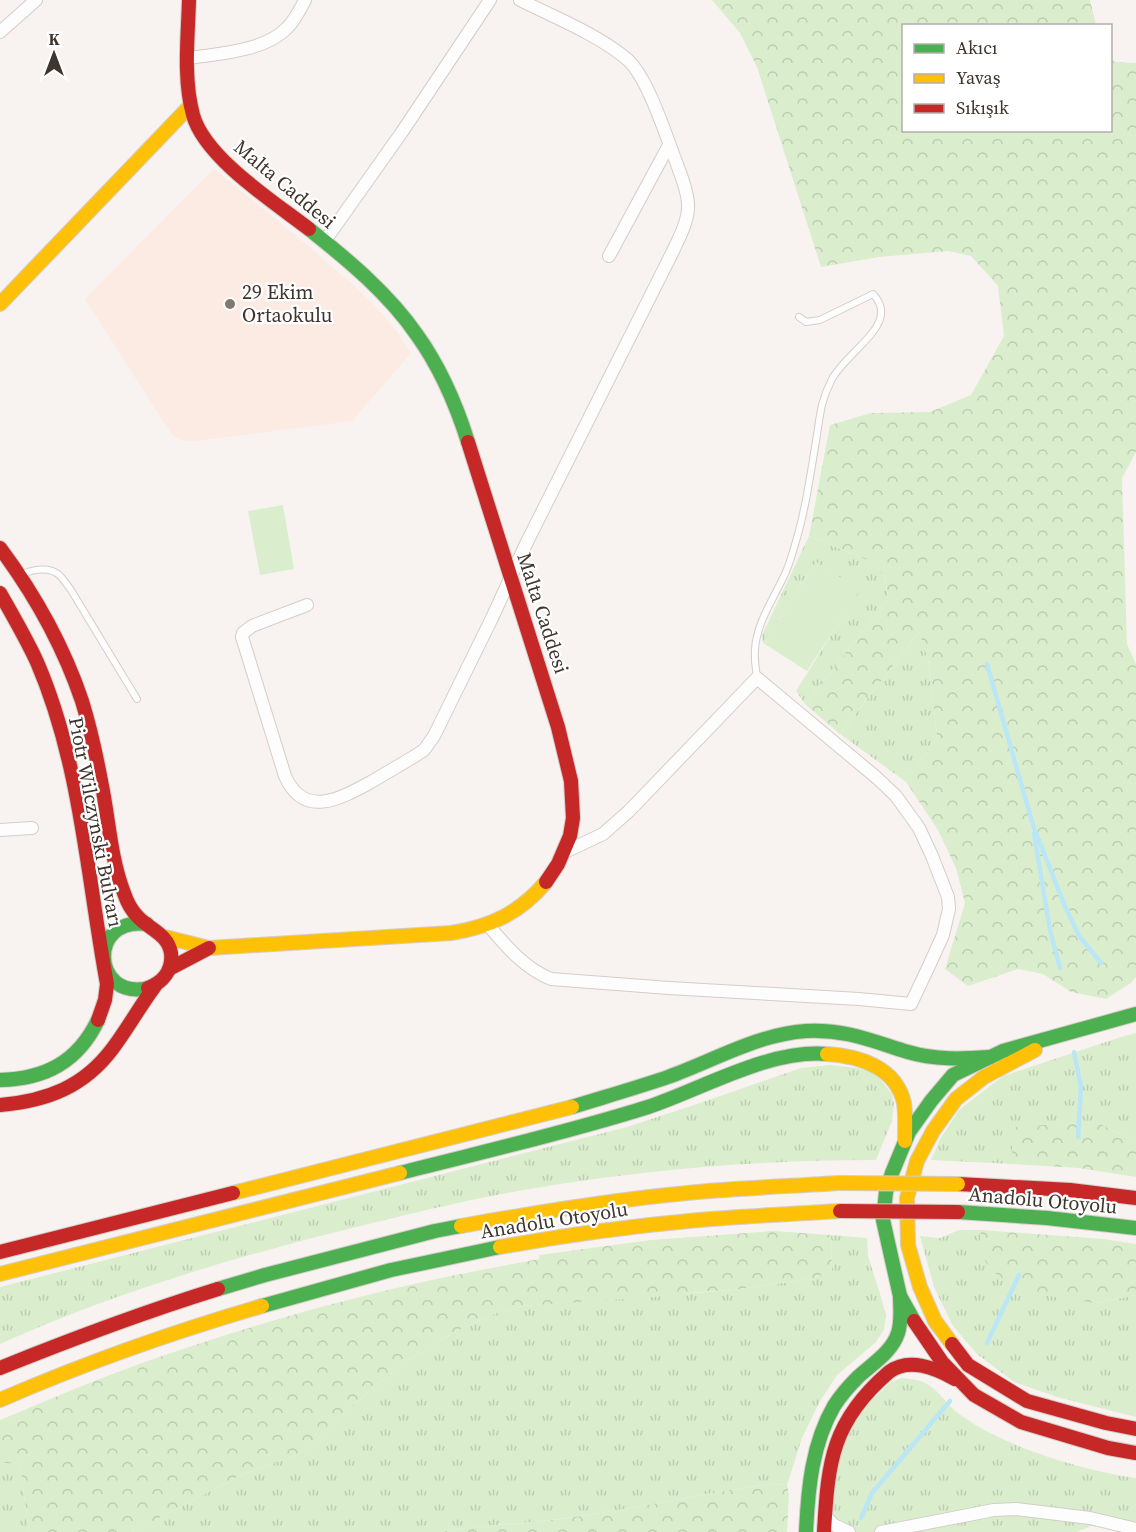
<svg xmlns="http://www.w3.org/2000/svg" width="1136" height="1532" viewBox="0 0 1136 1532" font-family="'Source Serif 4',serif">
	<defs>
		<pattern id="grass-tufts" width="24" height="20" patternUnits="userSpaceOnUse" patternTransform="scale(1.5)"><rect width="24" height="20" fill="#daeece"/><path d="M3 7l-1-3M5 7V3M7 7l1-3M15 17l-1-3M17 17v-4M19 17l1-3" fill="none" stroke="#bccdb1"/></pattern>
		<pattern id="forest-crowns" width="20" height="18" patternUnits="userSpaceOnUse" patternTransform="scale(1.5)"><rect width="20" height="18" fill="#daeece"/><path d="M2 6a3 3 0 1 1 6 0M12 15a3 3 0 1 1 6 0" fill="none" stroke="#bccdb1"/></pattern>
	</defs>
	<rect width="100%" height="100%" fill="#f8f3f0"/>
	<!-- built -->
	<polygon fill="#fbebe2" points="214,169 299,238 358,289 378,309 395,329 411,353 352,421 194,441 184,441 177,438 172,435 85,299"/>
	<!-- grass -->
	<g fill="url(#grass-tufts)">
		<polygon points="809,536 870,561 885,577 888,600 805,704 796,691 859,590 816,562 763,643 762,635"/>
		<polygon points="919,632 928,659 937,737 906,782 840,734"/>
		<polygon points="1136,1033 1136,1139 1130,1139 1096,1122 1012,1128 1012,1164 931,1160 940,1139 959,1110 1003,1076 1121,1037"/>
		<path d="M 830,1065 L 858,1068 L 875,1073 L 892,1094 L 894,1104 L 892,1121 L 876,1160 C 758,1160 640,1170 524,1190 C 466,1200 409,1214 352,1228 C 232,1258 113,1293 0,1344 L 0,1287 L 627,1127 L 700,1103 L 801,1068 Z"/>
		<polygon points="959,1230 981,1230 980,1252 1095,1303 1136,1295 1136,1417 1057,1397 1014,1382 977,1354 953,1326 934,1287 920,1236 940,1238"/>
		<path d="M 831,1235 L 867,1238 L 868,1256 L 881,1297 L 886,1316 L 884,1330 L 875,1343 L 837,1375 L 819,1403 L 802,1438 L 787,1485 L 769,1484 C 699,1494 630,1510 559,1519 C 520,1524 480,1525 440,1532 L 132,1532 L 241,1475 L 287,1459 L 307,1449 L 348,1409 L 401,1365 L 454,1332 L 494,1314 L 521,1306 L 733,1290 L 810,1279 L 832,1271 Z"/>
		<path d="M 902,1378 C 910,1379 918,1379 925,1383 C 935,1387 944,1400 952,1408 C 958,1414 967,1419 974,1424 C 1016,1450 1087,1471 1136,1478 L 1136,1531 L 1091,1526 L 1077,1532 L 831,1532 L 830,1514 L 840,1454 L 851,1427 L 869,1403 L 891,1382 Z"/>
		<polygon points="0,1463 20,1464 29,1532 0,1532"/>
	</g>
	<!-- forest -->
	<g fill="url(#forest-crowns)">
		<polygon points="712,0 1090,0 1096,25 904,26 904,130 1110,130 1111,59 1115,62 1136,63 1136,452 1122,478 1127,644 1136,664 1136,977 1131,983 1106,999 1071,992 1043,974 1018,969 968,986 945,969 965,903 956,868 938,830 906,782 937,737 928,659 919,632 840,734 805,704 888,600 885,577 870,561 809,536 830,425 871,413 930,412 971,395 1004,336 998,286 971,256 948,251 879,257 821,267 757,67 740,33"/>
		<polygon points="1096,1122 1130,1139 1136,1139 1136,1177 1079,1168 1012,1164 1012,1127"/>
		<polygon points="981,1230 1103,1239 1136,1244 1136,1295 1095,1303 1022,1292 992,1271 979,1252"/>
		<path d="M 773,1231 L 831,1235 L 832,1272 L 810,1279 L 733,1290 L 699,1292 L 654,1297 L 521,1306 L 494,1314 L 454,1332 L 401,1365 L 348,1409 L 307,1449 L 287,1459 L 241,1475 L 132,1532 L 29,1532 L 20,1464 L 0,1463 L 0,1420 C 55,1397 109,1374 165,1355 C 255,1324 348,1298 441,1278 C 474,1271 507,1265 539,1259 L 539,1255 L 651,1240 Z"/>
		<path d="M 769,1484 L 787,1485 L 789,1495 L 787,1532 L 440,1532 C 480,1525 520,1524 560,1519 C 630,1510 699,1494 769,1484 Z"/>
	</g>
	<!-- pitch -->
	<g fill="#daeece">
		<polygon points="283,505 294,569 260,575 248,511"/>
		<polygon points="816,562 860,590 807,671 763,643"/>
	</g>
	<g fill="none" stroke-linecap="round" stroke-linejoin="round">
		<!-- stream -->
		<g stroke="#bae6f5" stroke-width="4.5">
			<polyline points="987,664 1033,825 1064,904 1079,936 1101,963"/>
			<polyline points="1034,834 1050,930 1060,968"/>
			<polyline points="1074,1052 1081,1087 1078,1137"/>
			<polyline points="987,1343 1019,1275"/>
			<polyline points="861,1518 872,1493 950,1401"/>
		</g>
		<defs>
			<g id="lane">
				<path d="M 23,574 C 33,569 49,567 58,574 C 63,578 67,585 71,590 L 137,699"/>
				<path d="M 757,678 C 756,668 754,660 755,650 C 756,625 772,601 783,578 C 788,569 791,558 794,548 C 805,513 810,477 816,441 C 820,417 820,402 832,379 C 842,360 875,337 880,319 C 883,309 880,302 873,294 L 820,320 L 806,322 L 799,317"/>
			</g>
			<g id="street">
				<polyline points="0,32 36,0"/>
				<path d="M 188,58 C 218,54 265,51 287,28 C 295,20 300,10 305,0"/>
				<polyline points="324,242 402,132 490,0"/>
				<polyline points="609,256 669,145"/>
				<path d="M 307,605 L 252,626 L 243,633 L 242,637 L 285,776 C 304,819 340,799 371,782 C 386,773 400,765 415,756 L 424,750 L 434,736 L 492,618 L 525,546 L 673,251 C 680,236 689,220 688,203 C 687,188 680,173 675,159 C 665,133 648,79 628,60 C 599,35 554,17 520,0"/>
				<polyline points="0,830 32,828"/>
				<path d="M 488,925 C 506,946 525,969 551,979 L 669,988 L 859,999 L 911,1004 L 928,968 L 943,935 L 949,909 L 948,897 L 932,856 L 919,828 L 896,796 L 877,778 L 757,678 L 629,811 L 603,834 L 565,852"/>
				<polyline points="825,1516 834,1525 849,1532"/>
				<polyline points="881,1532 994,1510 1016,1509 1090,1518 1136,1529"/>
			</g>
			<g id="fast">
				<path d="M 309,229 C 348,260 389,294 417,335 C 440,367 456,404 468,442"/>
				<path d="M 147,924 C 87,916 92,1001 148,988"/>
				<path d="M 0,1080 C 45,1079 78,1062 98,1020"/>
				<path d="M 572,1107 C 604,1097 636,1088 668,1077 C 713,1061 758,1034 806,1031 C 846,1029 872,1041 908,1052 C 935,1060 962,1059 990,1057"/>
				<path d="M 400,1173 C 482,1152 566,1133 648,1107 C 702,1089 769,1049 827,1054"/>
				<polyline points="958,1212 1047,1218 1136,1228"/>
				<polyline points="218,1289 265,1275 435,1231 461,1226"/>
				<polyline points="262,1306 391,1270 500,1247"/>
				<polyline points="914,1321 900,1296 883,1220 886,1192 892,1173 909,1132 931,1101 953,1075 1003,1051 1136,1014"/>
				<path d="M 806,1532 C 808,1489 812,1444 834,1406 C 841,1395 849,1386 858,1377 C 872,1364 892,1352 898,1333 C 902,1321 900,1308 900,1296"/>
			</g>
			<g id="slow">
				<polyline points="0,304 190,106"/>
				<path d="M 165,937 L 209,948 L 451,933 C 490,927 520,913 546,882"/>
				<path d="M 827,1054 C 859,1056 896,1067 904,1103 C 906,1116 905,1128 905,1141"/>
				<polyline points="233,1193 572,1107"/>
				<path d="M 461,1226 C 539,1212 618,1199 697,1192 C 744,1188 792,1186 839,1183"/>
				<path d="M 500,1247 C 566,1235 632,1226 699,1220 C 746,1216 793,1214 840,1211"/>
				<polyline points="0,1274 400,1173"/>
				<polyline points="952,1344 935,1321 920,1287 908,1245 907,1198 917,1161 933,1131 956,1099 984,1077 1035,1050"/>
				<path d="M 0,1400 C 85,1363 173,1332 262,1306"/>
			</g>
			<g id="jam">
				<path d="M 189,0 C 188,37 183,78 193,115 C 205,158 274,202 309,229"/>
				<polyline points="468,442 558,727 571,781 573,818 570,836 558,864 546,882"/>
				<path d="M 0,548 C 35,595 63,645 82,701 C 90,727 96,754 101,781 C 109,818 110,857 124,893 C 127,902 131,910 138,917 C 149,929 168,934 171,953 C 173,970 163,982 148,988"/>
				<path d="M 0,593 C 13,616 26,638 37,662 C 81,764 87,876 107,984 L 105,1000 L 98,1020"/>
				<polyline points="169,969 209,948"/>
				<path d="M 0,1105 C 47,1101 84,1087 113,1048 C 128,1028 140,1006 155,986"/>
				<polyline points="958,1184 1070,1190 1136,1198"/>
				<polyline points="0,1252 233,1193"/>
				<polyline points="914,1321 942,1362 974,1395 1021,1422 1108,1448 1136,1453"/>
				<polyline points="952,1344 968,1365 1027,1401 1106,1423 1136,1429"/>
				<path d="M 0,1368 C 72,1339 144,1312 218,1289"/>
				<path d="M 824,1532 C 828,1461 832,1421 889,1372 C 909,1357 935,1368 955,1379"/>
			</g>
		</defs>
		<!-- lane casing -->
		<use href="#lane" stroke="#d4cdc9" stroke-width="8"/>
		<!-- street casing -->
		<use href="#street" stroke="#d4cdc9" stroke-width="14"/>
		<!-- fast casing -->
		<use href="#fast" stroke="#d4cdc9" stroke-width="16"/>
		<!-- slow casing -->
		<use href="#slow" stroke="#d4cdc9" stroke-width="16"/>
		<!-- jam casing -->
		<use href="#jam" stroke="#d4cdc9" stroke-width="16"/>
		<!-- lane -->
		<use href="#lane" stroke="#fefdfd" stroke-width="6"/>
		<!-- street -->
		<use href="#street" stroke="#fefdfd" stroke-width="12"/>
		<!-- fast -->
		<use href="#fast" stroke="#4caf50" stroke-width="14"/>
		<!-- slow -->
		<use href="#slow" stroke="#ffc107" stroke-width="14"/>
		<!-- jam -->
		<use href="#jam" stroke="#c62828" stroke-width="14"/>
		<defs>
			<polyline id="slow-bridge" points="839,1183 958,1184"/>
			<polyline id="jam-bridge" points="840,1211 958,1212"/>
		</defs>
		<!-- slow-bridge casing -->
		<use href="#slow-bridge" stroke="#d4cdc9" stroke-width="16" stroke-linecap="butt"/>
		<!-- jam-bridge casing -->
		<use href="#jam-bridge" stroke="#d4cdc9" stroke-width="16" stroke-linecap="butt"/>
		<!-- slow-bridge -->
		<use href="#slow-bridge" stroke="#ffc107" stroke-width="14"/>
		<!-- jam-bridge -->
		<use href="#jam-bridge" stroke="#c62828" stroke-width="14"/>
	</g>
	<!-- markers -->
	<circle fill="#807873" stroke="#fff" stroke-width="2" cx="230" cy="304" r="6"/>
	<g text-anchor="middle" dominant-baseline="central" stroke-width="4.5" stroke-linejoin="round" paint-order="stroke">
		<!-- street labels -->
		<g font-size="20" fill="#3f352f" stroke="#fff">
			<text transform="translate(285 184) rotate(40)">Malta Caddesi</text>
			<text transform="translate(543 613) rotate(72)">Malta Caddesi</text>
			<text transform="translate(96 822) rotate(79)">Piotr Wilczynski Bulvarı</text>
			<text transform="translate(1043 1200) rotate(5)">Anadolu Otoyolu</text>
			<text transform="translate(554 1220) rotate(-9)">Anadolu Otoyolu</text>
		</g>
		<!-- poi labels -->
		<g font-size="20" fill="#3f352f" stroke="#fff" text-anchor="start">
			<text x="242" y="292">29 Ekim<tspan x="242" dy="23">Ortaokulu</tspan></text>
		</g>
	</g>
	<!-- legend -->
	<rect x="902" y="24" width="210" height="108" fill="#ffffff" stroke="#b2aeac" stroke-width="1.5"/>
	<rect x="914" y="44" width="30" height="9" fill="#4caf50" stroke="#b2aeac" stroke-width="1.5"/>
	<text x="956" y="54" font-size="18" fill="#3f352f">Akıcı</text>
	<rect x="914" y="74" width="30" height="9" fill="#ffc107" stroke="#b2aeac" stroke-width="1.5"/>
	<text x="956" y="84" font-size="18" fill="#3f352f">Yavaş</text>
	<rect x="914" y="104" width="30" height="9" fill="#c62828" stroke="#b2aeac" stroke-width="1.5"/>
	<text x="956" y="114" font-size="18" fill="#3f352f">Sıkışık</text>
	<!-- north arrow -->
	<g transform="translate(54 54)" stroke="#ffffff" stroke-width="4.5" paint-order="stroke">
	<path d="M0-4.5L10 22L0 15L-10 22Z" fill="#3f352f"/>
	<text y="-9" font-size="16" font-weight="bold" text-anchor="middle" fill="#3f352f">K</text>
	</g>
</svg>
